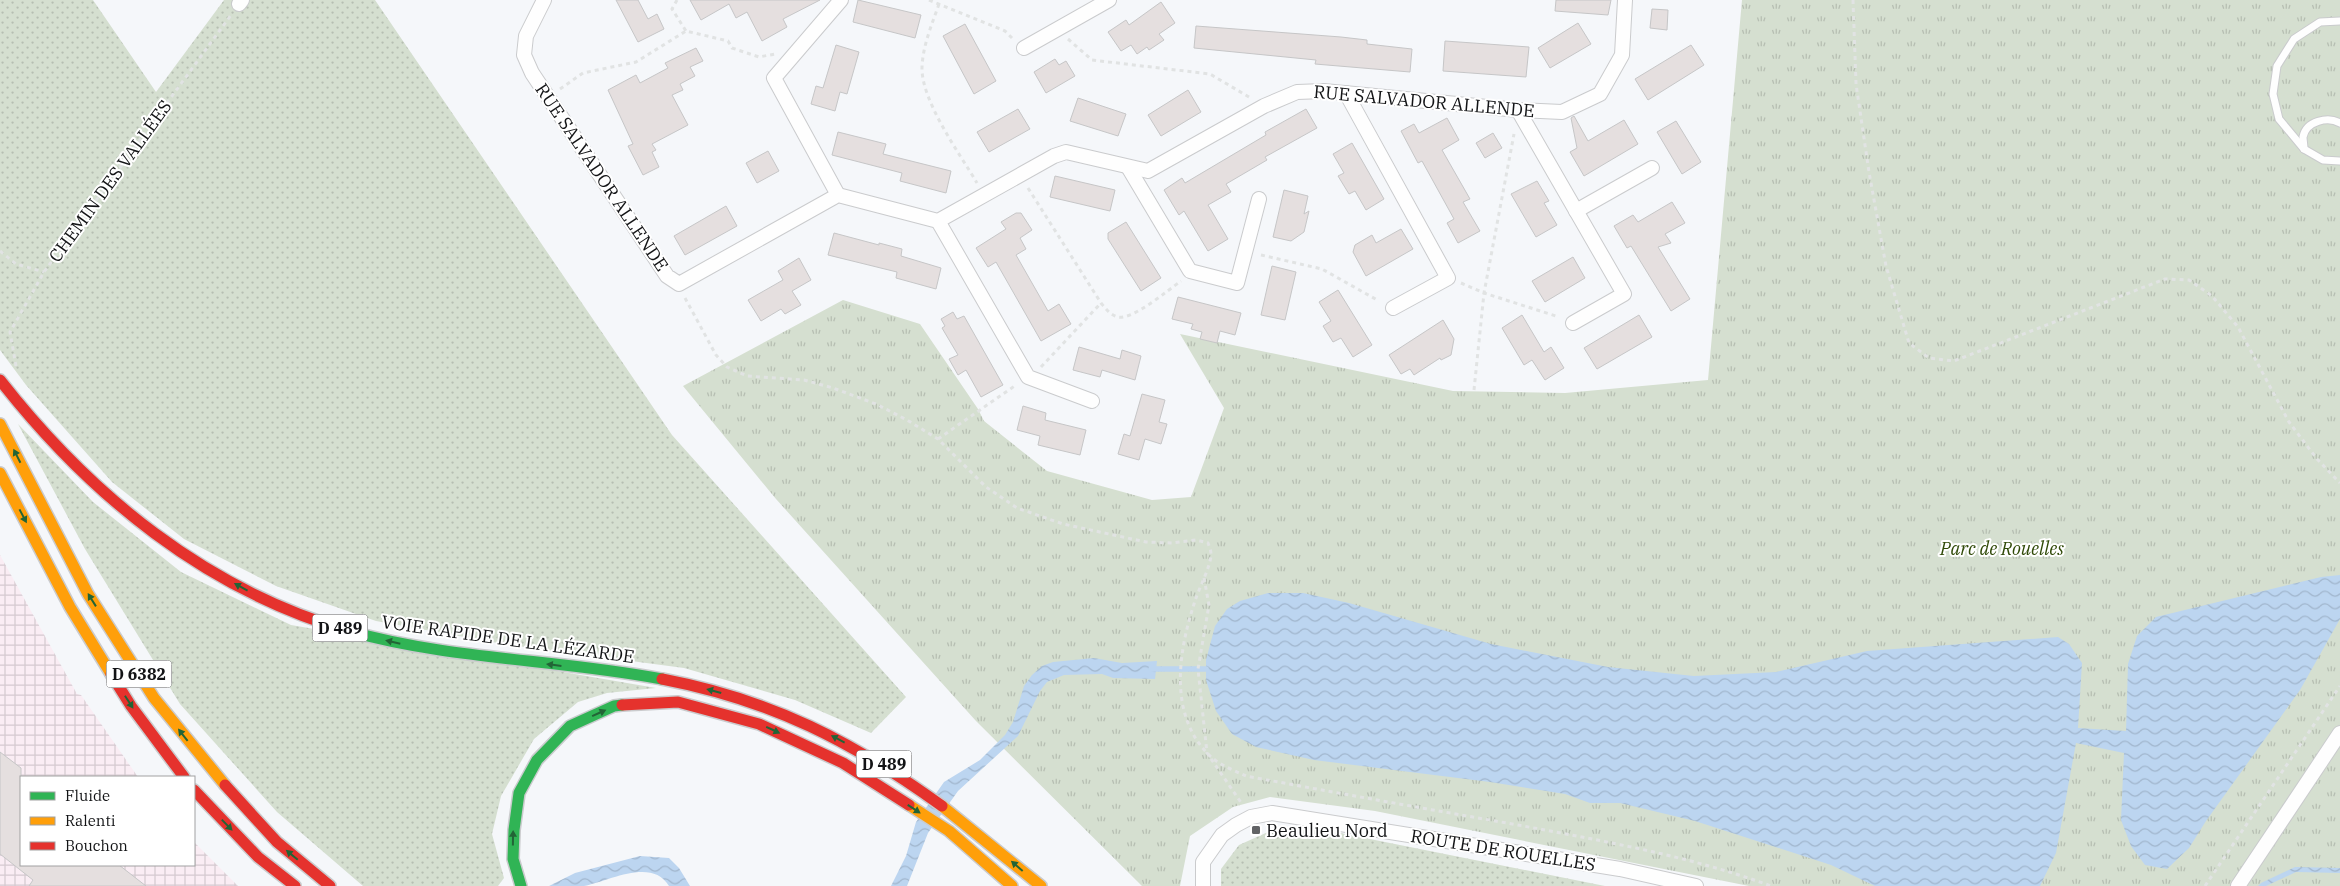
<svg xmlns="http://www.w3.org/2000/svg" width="2340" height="886" viewBox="0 0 2340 886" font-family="'IBM Plex Serif',serif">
	<defs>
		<pattern id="industrial-grid" width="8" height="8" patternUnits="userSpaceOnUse" patternTransform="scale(1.25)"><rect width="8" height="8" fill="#faedf4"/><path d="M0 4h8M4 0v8" fill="none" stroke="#d5cad0"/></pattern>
		<pattern id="grass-dots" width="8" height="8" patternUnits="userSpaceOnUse" patternTransform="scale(1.25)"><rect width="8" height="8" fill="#d5dfd0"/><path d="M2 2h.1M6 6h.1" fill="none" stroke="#b6beb2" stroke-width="1.8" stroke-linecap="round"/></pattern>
		<pattern id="park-tufts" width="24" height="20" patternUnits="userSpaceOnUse" patternTransform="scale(1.25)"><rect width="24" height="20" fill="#d5dfd0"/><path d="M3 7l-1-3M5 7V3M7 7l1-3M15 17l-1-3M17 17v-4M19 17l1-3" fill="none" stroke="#b6beb2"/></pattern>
		<pattern id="water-waves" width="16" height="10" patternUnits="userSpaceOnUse" patternTransform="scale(1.25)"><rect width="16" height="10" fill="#bcd5f0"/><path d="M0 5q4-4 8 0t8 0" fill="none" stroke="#a1b6cd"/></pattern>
	</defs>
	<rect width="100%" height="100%" fill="#f5f7fa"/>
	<!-- industrial -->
	<polygon fill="url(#industrial-grid)" points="0,555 77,694 81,695 138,777 21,777 21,865 194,865 194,842 238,886 0,886"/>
	<!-- grass -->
	<g fill="url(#grass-dots)">
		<polygon points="0,0 93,0 156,92 224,0 375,0 672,435 906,697 871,733 795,700 684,668 503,644 376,621 276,586 184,539 112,482 26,385 0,350"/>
		<polygon points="18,424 93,502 181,572 291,625 656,688 607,693 578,702 534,739 501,796 492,834 504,878 498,886 363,886 277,812 180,704 85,549"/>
		<polygon points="1305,826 1605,886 1221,886 1221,869 1239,845 1268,832"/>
	</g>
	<!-- park -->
	<polygon fill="url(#park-tufts)" points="1742,0 2340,0 2340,886 1749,886 1375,811 1270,797 1233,807 1190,836 1180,886 1142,886 976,721 776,499 683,386 843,300 920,324 978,409 984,421 1047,471 1152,500 1191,497 1224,408 1180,334 1453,391 1565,393 1708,380"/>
	<!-- water -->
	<g fill="url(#water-waves)">
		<polygon points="2340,575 2340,619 2300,690 2206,821 2189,848 2167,869 2145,865 2131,846 2121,820 2124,753 2076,743 2056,853 2040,886 1875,886 1831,865 1695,821 1620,803 1590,803 1565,794 1490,782 1314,760 1256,747 1232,734 1216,711 1206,680 1206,660 1215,626 1227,609 1240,601 1268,593 1303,593 1349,603 1491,644 1608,667 1694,676 1776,672 1867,651 2058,637 2069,644 2082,663 2078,728 2126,731 2128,664 2137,636 2156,617 2321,577"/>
		<polygon points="1094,658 1122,663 1157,661 1155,679 1113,678 1102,674 1064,675 1047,682 1040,691 1018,736 958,791 928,833 907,886 891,886 906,856 916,822 944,782 980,760 1005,735 1013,722 1024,686 1032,675 1042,666 1053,662"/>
		<path d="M 640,856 L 669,858 L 679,868 L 690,886 L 669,886 C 652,857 609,881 584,886 C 573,886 560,886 549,886 L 575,873 Z"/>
		<polygon points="2295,867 2340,868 2340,873 2296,872 2266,886 2258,886 2261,883"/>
	</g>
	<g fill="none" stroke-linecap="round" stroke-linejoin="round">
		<!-- stream -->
		<polyline stroke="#bcd5f0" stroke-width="5.5" points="1151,669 1206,669"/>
	</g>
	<!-- building -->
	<g fill="#e5dfdf" stroke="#c6c6c7">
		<polygon points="616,0 638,0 648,19 657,14 664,29 638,42"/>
		<polygon points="690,0 820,0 783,19 787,27 762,41 747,12 736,18 729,4 701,20"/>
		<polygon points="858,0 921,15 915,38 853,22"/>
		<polygon points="1556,0 1611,0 1608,15 1555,11"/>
		<polygon points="1161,2 1175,23 1159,34 1164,40 1149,50 1147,47 1137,54 1131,45 1121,51 1108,32 1126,20 1129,25"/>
		<polygon points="1652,9 1668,10 1667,30 1650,28"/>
		<polygon points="1578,23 1591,44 1550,68 1538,48"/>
		<polygon points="965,24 996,81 974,94 943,36"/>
		<polygon points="1196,26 1341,37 1367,40 1367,44 1412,49 1410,72 1315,64 1316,60 1194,48"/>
		<polygon points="1445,41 1529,47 1526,77 1443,71"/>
		<polygon points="836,45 859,52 847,94 840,92 835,111 811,104 816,86 823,88"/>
		<polygon points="1691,45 1704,65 1648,100 1635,79"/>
		<polygon points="696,48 703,61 690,67 695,76 680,84 683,90 672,95 688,125 652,144 656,150 652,152 659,167 643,175 628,146 633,144 608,90 636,75 640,83 668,68 665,63"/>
		<polygon points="1055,59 1059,65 1066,61 1075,76 1046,93 1034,72"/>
		<polygon points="1188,90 1201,112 1161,136 1148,115"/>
		<polygon points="1078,98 1126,114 1118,136 1070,121"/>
		<polygon points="1018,109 1030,129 989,152 977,132"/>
		<polygon points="1306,109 1317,128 1265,157 1267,160 1226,184 1231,192 1208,205 1228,239 1208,251 1184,211 1179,215 1164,190 1182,178 1185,183 1266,135 1265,132"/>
		<polygon points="1574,116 1588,141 1624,120 1638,144 1584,176 1570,152 1577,148 1571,118"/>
		<polygon points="1447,118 1459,140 1442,150 1470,199 1463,202 1480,231 1458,243 1447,223 1454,219 1422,161 1418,163 1401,131 1414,124 1419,133"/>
		<polygon points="1676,121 1701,162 1682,174 1657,132"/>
		<polygon points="838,132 886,144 883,154 951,171 946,193 900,181 902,173 832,155"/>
		<polygon points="1493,133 1502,148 1485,158 1476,143"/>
		<polygon points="1352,143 1384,199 1366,210 1355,191 1349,194 1338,176 1344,173 1333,154"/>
		<polygon points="768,151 779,171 757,183 746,163"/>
		<polygon points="1055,176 1115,190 1110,211 1050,197"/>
		<polygon points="1537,181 1549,201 1544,203 1557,225 1536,237 1511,194"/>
		<polygon points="1284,190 1308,196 1304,214 1309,211 1304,232 1291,241 1273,237"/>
		<polygon points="1672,202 1685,223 1665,234 1671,243 1658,247 1690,299 1671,311 1631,246 1627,248 1614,226 1633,215 1638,222"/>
		<polygon points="726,206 737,226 685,255 674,236"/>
		<polygon points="1016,213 1021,213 1032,230 1020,238 1026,249 1016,255 1048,311 1059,304 1071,324 1041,341 996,262 988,267 976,248 1006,229 1001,222"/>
		<polygon points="1126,222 1161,278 1141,291 1108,239 1108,233"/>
		<polygon points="1401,229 1413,249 1366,276 1353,252 1355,245 1372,235 1376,243"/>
		<polygon points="834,233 879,245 879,243 902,249 901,256 941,268 936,289 896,278 897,272 828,255"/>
		<polygon points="1573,257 1585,278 1545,302 1532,281"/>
		<polygon points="799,258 811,280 792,291 801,305 785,314 781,309 761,321 748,300 783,280 778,271"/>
		<polygon points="1272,266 1296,272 1285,320 1261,315"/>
		<polygon points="1338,290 1372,345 1353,357 1341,338 1333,342 1323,326 1331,321 1319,302"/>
		<polygon points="1178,297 1241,313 1235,335 1220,331 1217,343 1200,339 1202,332 1191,329 1193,324 1172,319"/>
		<polygon points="953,312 957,319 964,316 1003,385 981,397 966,370 958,375 949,359 958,355 942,328 945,326 941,319"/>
		<polygon points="1522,315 1544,352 1551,347 1564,368 1545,380 1532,360 1524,365 1502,328"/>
		<polygon points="1639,315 1652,337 1597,369 1584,348"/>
		<polygon points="1443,320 1454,339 1451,355 1441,360 1440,358 1414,375 1410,369 1401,374 1389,355"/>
		<polygon points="1079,347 1120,359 1122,350 1141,356 1135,380 1102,370 1100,377 1073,370"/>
		<polygon points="1142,394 1165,400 1159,422 1167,424 1161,444 1145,439 1139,460 1118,454 1124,434 1130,436"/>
		<polygon points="1023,406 1046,413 1045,420 1086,430 1080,455 1038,445 1040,436 1017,430"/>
		<polygon points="0,752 21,768 21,865 119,865 146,886 29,886 33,880 0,854"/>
	</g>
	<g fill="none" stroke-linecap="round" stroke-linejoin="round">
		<defs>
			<g id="lane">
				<polyline points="2340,21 2320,22 2294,39 2277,66 2273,94 2279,119 2304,149 2323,160 2340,161"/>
				<path d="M 2304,149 C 2304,145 2303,140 2303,137 C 2306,121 2328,116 2340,123"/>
			</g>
			<g id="street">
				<polyline points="544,0 526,36 524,55 532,73 667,276 679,284 838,195 938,221 1054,156 1066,152 1148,171 1264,106 1297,92 1324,91 1518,110 1562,112 1600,94 1622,55 1625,0"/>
				<polyline points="239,4 242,0"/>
				<polyline points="1024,48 1109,0"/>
				<polyline points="1346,93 1448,278 1393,308"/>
				<polyline points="1518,110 1624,294 1573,323"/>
				<polyline points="1128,167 1190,271 1237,283 1259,199"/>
				<polyline points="838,195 774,78 841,0"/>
				<polyline points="1576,211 1652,168"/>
				<polyline points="938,221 1028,377 1092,401"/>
				<polyline points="1203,886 1203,862 1222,835 1236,825 1251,817 1272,813 1620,869 1696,886"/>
				<polyline points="2238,886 2340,733"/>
			</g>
			<g id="fast">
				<path d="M 349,631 C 451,660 558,659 662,679"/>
				<polyline points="521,886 513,859 514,830 519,793 537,760 570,726 614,706 622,705"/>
			</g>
			<g id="slow">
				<polyline points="0,424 88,594 154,698 225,785"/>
				<polyline points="0,473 70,607 111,674"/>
				<polyline points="909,805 949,831 1012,886"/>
				<polyline points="942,806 1041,886"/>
			</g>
			<g id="jam">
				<path d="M 0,380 C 90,495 206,590 349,631"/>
				<polyline points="111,674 131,706 184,777"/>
				<path d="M 662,679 C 772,700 852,741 942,806"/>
				<polyline points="622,705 678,702 759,724 843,763 909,805"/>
				<polyline points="225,785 277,842 330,886"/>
				<polyline points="194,790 258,857 295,886"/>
			</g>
		</defs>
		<!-- lane casing -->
		<use href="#lane" stroke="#cacbcd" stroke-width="9"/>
		<!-- street casing -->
		<use href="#street" stroke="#cacbcd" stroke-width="16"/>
		<!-- fast casing -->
		<use href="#fast" stroke="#cacbcd" stroke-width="14"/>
		<!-- slow casing -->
		<use href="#slow" stroke="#cacbcd" stroke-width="14"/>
		<!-- jam casing -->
		<use href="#jam" stroke="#cacbcd" stroke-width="14"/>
		<!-- path -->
		<g stroke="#e1e3e3" stroke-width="3" stroke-dasharray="4 4" stroke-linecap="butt">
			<polyline points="677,0 672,9 686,31"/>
			<polyline points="929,0 1005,31 1012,38"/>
			<polyline points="1853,0 1856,84 1869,172 1886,266 1909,343 1929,358 1954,361 2165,279 2189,280 2212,296 2238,327 2289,422 2317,459 2340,483"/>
			<path d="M 939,4 C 932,24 923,45 922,67 C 921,101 960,154 977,183"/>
			<polyline points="1068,39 1092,60 1210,74 1249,97"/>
			<polyline points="560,89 583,73 636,62 686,31 728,41 732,48 759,57 775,54"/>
			<path d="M 1028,188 L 1101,303 C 1106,309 1110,315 1118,317 C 1133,320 1168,290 1181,281"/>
			<polyline points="0,251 16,264 44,272"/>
			<polyline points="1261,255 1322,269 1379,301"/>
			<polyline points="1461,283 1484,293 1559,317"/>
			<path d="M 685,298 L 716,355 L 727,367 L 747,376 L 804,380 L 833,388 L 876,404 L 907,420 L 938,439 L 986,487 L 1017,508 L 1063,524 L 1146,542 L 1172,543 L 1196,540 L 1208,543 C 1209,546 1211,550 1211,554 C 1211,566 1199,588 1195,601 C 1179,649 1168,712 1207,753 C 1217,764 1233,770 1246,776 C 1337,793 1427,809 1518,825 C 1603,841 1690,856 1771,886"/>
			<polyline points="16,366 10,332 44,272 231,15"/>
			<polyline points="1041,367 1101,303"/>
			<polyline points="1474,390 1484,293 1514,134"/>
			<polyline points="938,439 1016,385"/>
			<polyline points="1204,578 1209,605 1198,669 1207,753 1242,804"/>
			<polyline points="2205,886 2340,686"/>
		</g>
		<!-- lane -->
		<use href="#lane" stroke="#fefefe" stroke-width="7"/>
		<!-- street -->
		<use href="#street" stroke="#fefefe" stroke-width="14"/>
		<!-- fast -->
		<use href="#fast" stroke="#30b455" stroke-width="11"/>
		<!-- slow -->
		<use href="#slow" stroke="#ff9f0a" stroke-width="11"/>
		<!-- jam -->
		<use href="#jam" stroke="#e5322d" stroke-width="11"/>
	</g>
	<!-- one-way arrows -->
	<defs><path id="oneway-solid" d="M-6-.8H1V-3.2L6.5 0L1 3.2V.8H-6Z" transform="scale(1.25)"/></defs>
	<g fill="#226436">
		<use href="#oneway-solid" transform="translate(17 456) rotate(-117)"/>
		<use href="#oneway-solid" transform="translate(23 516) rotate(62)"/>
		<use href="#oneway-solid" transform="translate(241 587) rotate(-151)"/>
		<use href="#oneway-solid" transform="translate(92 600) rotate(-122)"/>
		<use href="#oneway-solid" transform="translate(393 642) rotate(-167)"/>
		<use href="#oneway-solid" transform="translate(554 665) rotate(-173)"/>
		<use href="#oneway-solid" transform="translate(714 691) rotate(-165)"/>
		<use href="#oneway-solid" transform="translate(129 702) rotate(57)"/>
		<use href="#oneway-solid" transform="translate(599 713) rotate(-24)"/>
		<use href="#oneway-solid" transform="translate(773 730) rotate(25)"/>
		<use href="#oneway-solid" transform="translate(183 735) rotate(-128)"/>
		<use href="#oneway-solid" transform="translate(838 739) rotate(-152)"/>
		<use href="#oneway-solid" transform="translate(914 809) rotate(33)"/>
		<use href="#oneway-solid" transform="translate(227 825) rotate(46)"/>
		<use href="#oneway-solid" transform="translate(513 838) rotate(-89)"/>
		<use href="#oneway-solid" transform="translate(292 855) rotate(-140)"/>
		<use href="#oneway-solid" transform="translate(1017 866) rotate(-139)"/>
	</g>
	<!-- markers -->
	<rect fill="#626366" stroke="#fff" stroke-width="2" x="1251" y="825" width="10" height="10" rx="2.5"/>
	<g text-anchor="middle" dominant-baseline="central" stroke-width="4" stroke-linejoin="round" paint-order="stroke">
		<!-- shield labels -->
		<g fill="#fff" stroke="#5a5a5c" stroke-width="1">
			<rect x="312.5" y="614.5" width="55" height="27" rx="4"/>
			<rect x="106.5" y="660.5" width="65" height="27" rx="4"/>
			<rect x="856.5" y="750.5" width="55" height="27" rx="4"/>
		</g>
		<g font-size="16" font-weight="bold" fill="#131416">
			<text x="340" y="628">D 489</text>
			<text x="139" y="674">D 6382</text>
			<text x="884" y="764">D 489</text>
		</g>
		<!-- street labels -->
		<g font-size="18" fill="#131416" stroke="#fff">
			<text transform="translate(1424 101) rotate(5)">RUE SALVADOR ALLENDE</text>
			<text transform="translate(602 177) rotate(56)">RUE SALVADOR ALLENDE</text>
			<text transform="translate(110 181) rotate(-54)">CHEMIN DES VALLÉES</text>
			<text transform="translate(508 639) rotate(8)">VOIE RAPIDE DE LA LÉZARDE</text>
			<text transform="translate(1503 850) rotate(9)">ROUTE DE ROUELLES</text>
		</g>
		<!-- park labels -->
		<g font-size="18" font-style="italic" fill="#304a08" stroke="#fff">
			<text x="2002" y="548">Parc de Rouelles</text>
		</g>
		<!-- poi labels -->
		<g font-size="18" fill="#131416" stroke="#fff" text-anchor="start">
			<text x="1266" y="830">Beaulieu Nord</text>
		</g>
	</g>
	<!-- legend -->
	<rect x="20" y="776" width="175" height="90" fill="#ffffff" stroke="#a1a1a2"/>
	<rect x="30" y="792" width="25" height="8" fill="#30b455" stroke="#a1a1a2"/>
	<text x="65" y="801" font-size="15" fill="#131416">Fluide</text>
	<rect x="30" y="817" width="25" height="8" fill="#ff9f0a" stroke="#a1a1a2"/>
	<text x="65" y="826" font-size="15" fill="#131416">Ralenti</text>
	<rect x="30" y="842" width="25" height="8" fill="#e5322d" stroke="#a1a1a2"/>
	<text x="65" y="851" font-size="15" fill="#131416">Bouchon</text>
</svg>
